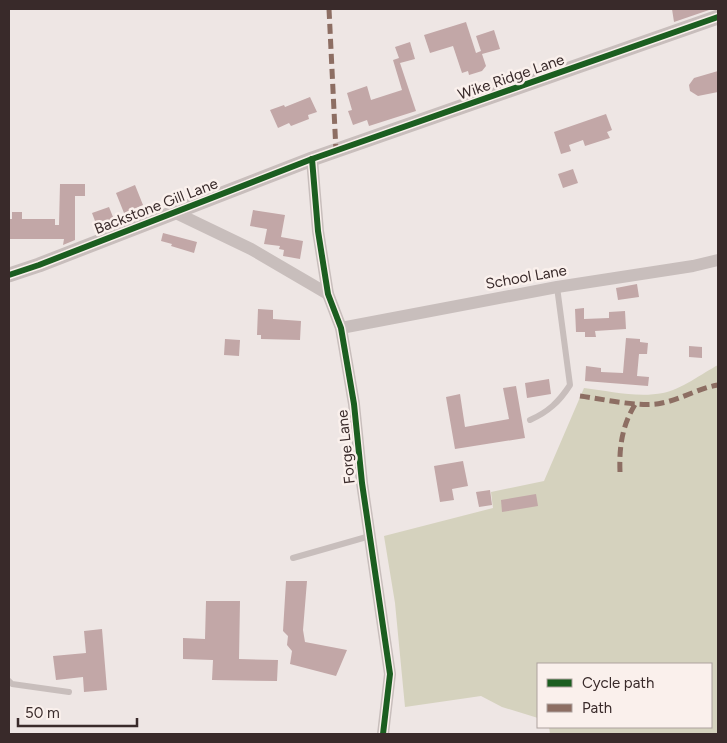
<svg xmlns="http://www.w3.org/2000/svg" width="727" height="743" viewBox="0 0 727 743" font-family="Figtree,sans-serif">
	<rect width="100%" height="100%" fill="#eee6e4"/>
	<!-- green -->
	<path fill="#d5d2be" d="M 718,365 L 718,734 L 550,734 L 549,727 L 711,727 L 711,664 L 538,664 L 538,718 L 502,707 L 481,696 L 405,707 L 395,603 L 384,536 L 493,508 L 491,492 L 544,481 L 584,388 C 609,391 637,398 663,393 C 680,390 703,373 718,365 Z"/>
	<!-- building -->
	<g fill="#c2a7a7">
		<polygon points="672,9 712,9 674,22"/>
		<polygon points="466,22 476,53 481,51 476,36 494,30 500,49 482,54 486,66 482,71 469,75 468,71 462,73 453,46 430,53 424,35"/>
		<polygon points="410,42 415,59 400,63 416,111 369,126 367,120 353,125 348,111 352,110 347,93 367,86 371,100 402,90 393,60 399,58 395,47"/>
		<polygon points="718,71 718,92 698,96 690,91 689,85 694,78"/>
		<polygon points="310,97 317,112 308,115 309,119 291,126 289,123 278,128 270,110 284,105 285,107"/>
		<polygon points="606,114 612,130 607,132 610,138 585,146 583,140 569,145 571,151 561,154 554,132"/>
		<polygon points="573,169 578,183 563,188 558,174"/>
		<polygon points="60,184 85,184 85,196 75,196 75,240 63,245 64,239 9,239 9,219 12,219 12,212 22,212 22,219 55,219 55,225 59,225"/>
		<polygon points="135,185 143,205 124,213 116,193"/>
		<polygon points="109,207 115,222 98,229 92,213"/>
		<polygon points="253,210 285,215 281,237 303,241 300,259 283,256 284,250 279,249 280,246 264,244 267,229 250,226"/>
		<polygon points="163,233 197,242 194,253 171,246 172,244 161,241"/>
		<polygon points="637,284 639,297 618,300 616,288"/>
		<polygon points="584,308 584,319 609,318 609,312 625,311 626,329 595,331 596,337 585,337 585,332 576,332 575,309"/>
		<polygon points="258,309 273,310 273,319 301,321 300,340 261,339 261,335 257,335"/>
		<polygon points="626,338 640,339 640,342 648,343 647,354 639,354 637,376 649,377 648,386 585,381 586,366 601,368 601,372 623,373"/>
		<polygon points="225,339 240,340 239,356 224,355"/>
		<polygon points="689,346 702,347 702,358 689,357"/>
		<polygon points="549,379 551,394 527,398 525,383"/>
		<polygon points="516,386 525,438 455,449 446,397 460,394 465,427 509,419 503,388"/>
		<polygon points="463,461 468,486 452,489 454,500 440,502 434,466"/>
		<polygon points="490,490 492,505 479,507 476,492"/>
		<polygon points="536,494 538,506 502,512 501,500"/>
		<polygon points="286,581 307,581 303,630 305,642 347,650 336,676 290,664 292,651 287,645 288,636 283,631"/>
		<polygon points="206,601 240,601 239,659 278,660 277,681 212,680 213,660 183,659 183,638 205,639"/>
		<polygon points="102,629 107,690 84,692 83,677 56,680 53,656 86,653 84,631"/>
	</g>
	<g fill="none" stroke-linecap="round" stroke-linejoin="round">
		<!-- service -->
		<g stroke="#c8bebc" stroke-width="6">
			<path d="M 530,420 C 548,412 559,402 570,385 L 557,287"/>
			<polyline points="293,558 370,536"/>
			<polyline points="9,681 12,684 69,692"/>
		</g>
		<!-- minor -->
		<g stroke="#c8bebc" stroke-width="12">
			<polyline points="312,159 318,231 328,294 341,328 354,404 362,483 390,674 383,734"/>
			<polyline points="174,212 251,249 328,294"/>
			<polyline points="341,328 557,287 693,266 718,260"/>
		</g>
		<!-- tertiary -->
		<polyline stroke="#c8bebc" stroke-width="15" points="9,275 39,265 312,159 718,17"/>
		<!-- quiet -->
		<g stroke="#8d6e63" stroke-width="5" stroke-dasharray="10 5" stroke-linecap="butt">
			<polyline points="329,9 336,151"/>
			<path d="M 580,396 C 603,399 641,408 662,403 C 682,399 699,388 718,385"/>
			<path d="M 620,472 C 619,447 622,425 636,403"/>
		</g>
		<defs>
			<g id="cycleway">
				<polyline points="312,159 318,231 328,294 341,328 354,404 362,483 390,674 383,734"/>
				<polyline points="9,275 39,265 312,159 718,17"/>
			</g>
		</defs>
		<!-- cycleway casing -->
		<use href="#cycleway" stroke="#faf0ec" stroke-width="9"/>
		<!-- cycleway -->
		<use href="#cycleway" stroke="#1b5e20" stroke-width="6"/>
	</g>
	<g text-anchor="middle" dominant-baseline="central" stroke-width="5" stroke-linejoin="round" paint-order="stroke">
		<!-- street labels -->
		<g font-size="15" fill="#392a2a" stroke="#faf0ec">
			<text transform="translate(511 77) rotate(-19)">Wike Ridge Lane</text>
			<text transform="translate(156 206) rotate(-21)">Backstone Gill Lane</text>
			<text transform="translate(526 277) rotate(-10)">School Lane</text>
			<text transform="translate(346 447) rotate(-96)">Forge Lane</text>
		</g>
	</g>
	<!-- border -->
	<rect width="727" height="743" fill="none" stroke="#392a2a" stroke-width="20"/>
	<!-- legend -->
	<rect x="537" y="663" width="175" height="65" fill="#faf0ec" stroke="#ada19e"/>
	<rect x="547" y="679" width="25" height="8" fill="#1b5e20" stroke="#ada19e"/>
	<text x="582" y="688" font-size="15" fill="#392a2a">Cycle path</text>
	<rect x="547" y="704" width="25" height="8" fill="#8d6e63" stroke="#ada19e"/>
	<text x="582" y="713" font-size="15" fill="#392a2a">Path</text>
	<!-- scale -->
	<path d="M18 718v8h119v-8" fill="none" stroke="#392a2a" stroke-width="2.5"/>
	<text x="25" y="718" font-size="15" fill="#392a2a" stroke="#faf0ec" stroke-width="4" paint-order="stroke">50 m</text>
</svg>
